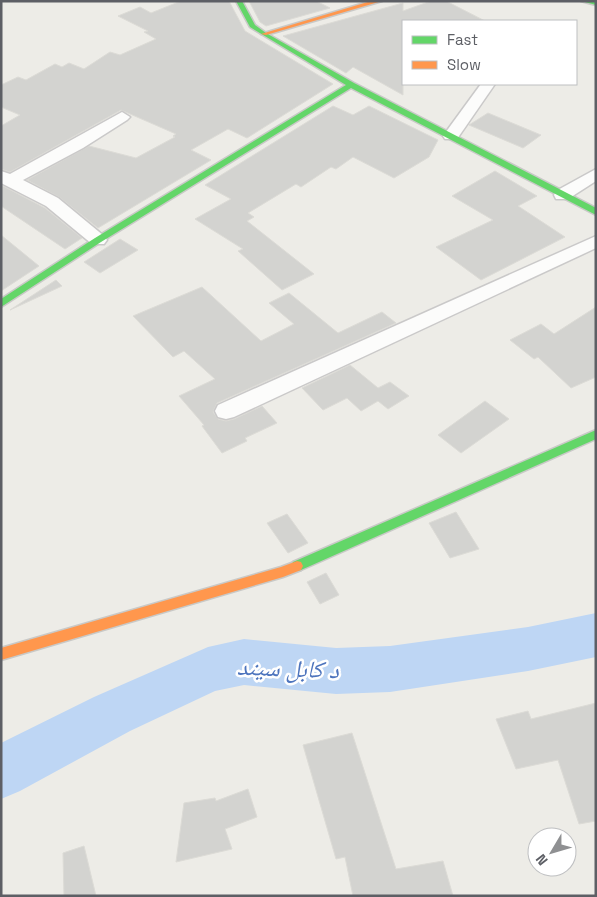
<svg xmlns="http://www.w3.org/2000/svg" width="597" height="897" viewBox="0 0 597 897" font-family="'Space Grotesk','Noto Naskh Arabic',sans-serif">
	<rect width="100%" height="100%" fill="#edece7"/>
	<g fill="none" stroke-linecap="round" stroke-linejoin="round">
		<!-- river -->
		<polygon fill="#bed6f4" fill-rule="evenodd" points="596,613 596,657 528,671 390,692 336,694 244,685 215,691 130,731 20,791 1,799 1,743 94,697 208,647 244,639 336,648 390,646 528,627"/>
	</g>
	<!-- building -->
	<g fill="#d3d3d0" stroke="#dcdbd6">
		<polygon points="181,1 229,1 245,31 333,84 247,138 228,129 191,150 211,160 98,228 59,197 27,180 89,146 136,158 175,137 173,136 176,134 121,110 10,172 1,169 1,126 20,115 1,107 1,85 18,77 26,80 55,64 62,67 69,63 84,69 110,52 120,55 156,39 144,32 148,31 118,16 140,7 151,13"/>
		<polygon points="249,1 316,1 330,8 266,26 260,22"/>
		<polygon points="431,1 446,1 485,21 403,21 403,95 353,67 346,73 283,36 403,3 403,11"/>
		<polygon points="333,106 353,115 369,106 438,140 429,157 394,178 353,157 336,169 331,167 301,187 296,184 248,213 254,217 247,221 314,274 282,290 238,251 243,249 195,219 231,199 205,185"/>
		<polygon points="488,113 541,135 523,148 469,125"/>
		<polygon points="495,171 537,196 518,206 565,237 481,280 436,247 493,220 452,196"/>
		<polygon points="1,185 45,208 82,238 65,249 1,206"/>
		<polygon points="1,235 39,266 1,291"/>
		<polygon points="120,239 138,250 100,273 84,262"/>
		<polygon points="56,280 62,286 10,310"/>
		<polygon points="202,287 261,341 294,324 269,303 289,293 338,333 382,312 396,323 217,403 213,412 218,419 226,421 234,419 262,406 277,423 245,438 247,441 222,453 202,426 204,425 179,396 215,379 184,351 173,357 133,316"/>
		<polygon points="596,307 596,377 571,388 538,357 534,359 510,340 541,324 554,334"/>
		<polygon points="350,365 378,388 390,382 409,396 388,409 378,401 361,411 347,398 323,410 302,388"/>
		<polygon points="485,401 509,419 461,453 438,435"/>
		<polygon points="456,512 479,549 450,558 429,523"/>
		<polygon points="287,514 308,543 288,553 267,523"/>
		<polygon points="326,573 339,595 320,604 307,582"/>
		<polygon points="596,703 596,821 579,824 558,760 516,769 496,719 528,711 531,719"/>
		<polygon points="352,733 396,869 443,861 453,896 353,896 345,857 336,859 303,745"/>
		<polygon points="248,789 257,817 225,829 232,849 176,862 184,803 215,798 216,801"/>
		<polygon points="84,846 96,896 64,896 63,853"/>
	</g>
	<g fill="none" stroke-linecap="round" stroke-linejoin="round">
		<defs>
			<g id="street">
				<polygon points="481,84 495,84 457,139 445,139 443,136"/>
				<polygon points="122,112 130,117 127,120 83,148 23,180 58,198 104,236 107,240 104,244 92,244 46,206 1,183 1,171 10,174"/>
				<polygon points="596,169 596,181 568,199 556,199 554,195 556,191"/>
				<polygon points="596,236 596,248 234,417 226,419 218,417 215,411 218,405"/>
			</g>
			<g id="fast">
				<polygon points="236,1 242,1 255,25 266,33 354,83 596,208 596,215 351,88 101,242 1,307 1,299 95,238 346,85 250,27"/>
				<polygon points="581,1 596,1 596,5"/>
				<polygon points="596,430 596,439 301,570 297,571 293,570 291,566 293,562"/>
			</g>
			<g id="slow">
				<polygon points="371,1 382,1 266,35 261,34"/>
				<polygon points="297,561 301,562 303,566 301,570 283,577 1,660 1,648 281,567"/>
			</g>
		</defs>
		<!-- street casing -->
		<use href="#street" stroke="#cac9c9" stroke-width="3"/>
		<!-- fast casing -->
		<use href="#fast" stroke="#c9c9c7" stroke-width="3"/>
		<!-- slow casing -->
		<use href="#slow" stroke="#c9c9c7" stroke-width="3"/>
		<!-- street -->
		<use href="#street" fill="#fcfcfb" fill-rule="evenodd"/>
		<!-- fast -->
		<use href="#fast" fill="#63d668" fill-rule="evenodd"/>
		<!-- slow -->
		<use href="#slow" fill="#ff974d" fill-rule="evenodd"/>
	</g>
	<g text-anchor="middle" dominant-baseline="central" stroke-width="5" stroke-linejoin="round" paint-order="stroke">
		<!-- near-water labels -->
		<g font-size="24" font-style="italic" fill="#4d74bd" stroke="#fff">
			<text transform="translate(288 668) rotate(2)">د کابل سيند</text>
		</g>
	</g>
	<!-- border -->
	<rect width="597" height="897" fill="none" stroke="#5d5f65" stroke-width="5"/>
	<!-- legend -->
	<rect x="402" y="20" width="175" height="65" fill="#ffffff" stroke="#bebfc1"/>
	<rect x="412" y="36" width="25" height="8" fill="#63d668" stroke="#bebfc1"/>
	<text x="447" y="45" font-size="15" fill="#5d5f65">Fast</text>
	<rect x="412" y="61" width="25" height="8" fill="#ff974d" stroke="#bebfc1"/>
	<text x="447" y="70" font-size="15" fill="#5d5f65">Slow</text>
	<!-- north arrow -->
	<g transform="translate(552 852) rotate(232)"><circle r="24" fill="#ffffff" stroke="#bebfc1"/>
	<path d="M0-4L9 19L0 12L-9 19Z" fill="#8f9092"/>
	<text y="-8" font-size="14" font-weight="bold" text-anchor="middle" fill="#5d5f65">N</text>
	</g>
</svg>
